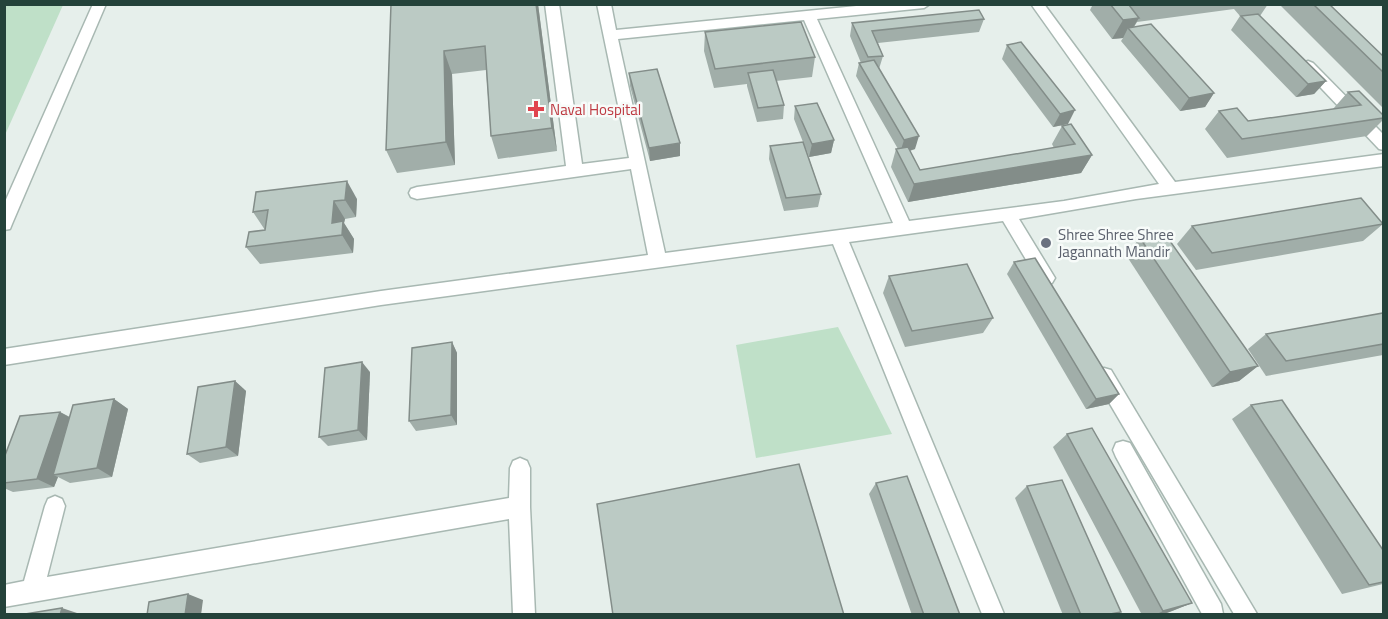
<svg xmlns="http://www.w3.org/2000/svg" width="1388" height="619" viewBox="0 0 1388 619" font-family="'Titillium Web',sans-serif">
	<rect width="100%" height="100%" fill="#e6efeb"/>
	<!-- green -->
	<g fill="#bfe0c8">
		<polygon points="5,4 63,5 5,135 4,5"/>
		<polygon points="838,327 892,434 756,458 736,345"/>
	</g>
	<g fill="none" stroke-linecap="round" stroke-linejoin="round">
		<defs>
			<g id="minor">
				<polygon points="93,4 106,4 12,224 10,229 4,230 4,204"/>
				<path d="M 545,4 L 559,4 L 582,164 L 629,158 L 597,4 L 611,4 L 616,30 L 876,4 L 930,4 L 924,8 L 817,19 L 909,221 L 1064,201 L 1159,184 L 1031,4 L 1044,4 L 1175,182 L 1384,154 L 1384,166 L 1136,199 L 1019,219 L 1055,278 L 1052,283 L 1046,285 L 1040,283 L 1003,221 L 849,242 L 1004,614 L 982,614 L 833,244 L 381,305 L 4,365 L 4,349 L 381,291 L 648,255 L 631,169 L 417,199 L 411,197 L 409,193 L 411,189 L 417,187 L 566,166 ZM 804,20 L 893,223 L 665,253 L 618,39 Z"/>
				<polygon points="1308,61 1313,63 1384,135 1384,150 1379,149 1303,69 1301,66 1303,63"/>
				<polygon points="1104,368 1111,370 1257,614 1234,614 1097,382 1094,376 1097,370"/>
				<polygon points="1123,441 1130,443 1221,604 1223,614 1202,614 1116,457 1113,450 1116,443"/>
				<polygon points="520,458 527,461 530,468 530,507 535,614 513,614 509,519 4,607 4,585 24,581 45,506 48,499 55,496 62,499 65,506 47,577 509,498 510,468 513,461"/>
			</g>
		</defs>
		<!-- minor casing -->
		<use href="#minor" stroke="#a8b8b2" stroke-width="3"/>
		<!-- minor -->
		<use href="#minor" fill="#fff" fill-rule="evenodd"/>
	</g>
	<!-- wall -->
	<g fill="#a1aea9">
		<polygon points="391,4 538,4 557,151 498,159 491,136 486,70 452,74 455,165 397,173 386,150"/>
		<polygon points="1093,4 1268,4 1260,16 1326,81 1314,94 1296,97 1231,30 1240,16 1234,9 1137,22 1134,27 1214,93 1205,107 1180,111 1121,41 1123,38 1112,39 1090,10"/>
		<polygon points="1279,4 1329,4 1383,56 1383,108"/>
		<polygon points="984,19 979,32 878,43 883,56 879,69 915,149 910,151 920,170 1054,148 1052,144 1062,126 1092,155 1081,173 908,202 891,167 896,149 898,149 856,76 859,63 861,63 850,36 852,23"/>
		<polygon points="705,32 815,57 812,77 776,81 784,105 783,119 757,122 747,86 747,84 714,88 704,51"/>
		<polygon points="1007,45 1068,124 1053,127 1002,59"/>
		<polygon points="629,73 680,156 650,161 630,86"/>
		<polygon points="1348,92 1383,115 1383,120 1367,136 1227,158 1205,129 1219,111 1248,121 1333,109"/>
		<polygon points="795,106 834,140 831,153 809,157 805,146 821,194 818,207 784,211 769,159 770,146 803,142 794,119"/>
		<polygon points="256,192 357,199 356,217 345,219 344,223 354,239 353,253 260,264 246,247 265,230 253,212"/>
		<polygon points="1383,224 1363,241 1196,270 1177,244 1192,226"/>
		<polygon points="1140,238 1258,366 1239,381 1212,387 1126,255"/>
		<polygon points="1014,262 1119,394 1109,404 1086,409 1007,274"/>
		<polygon points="889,276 993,318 983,333 905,347 883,293"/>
		<polygon points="1383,313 1383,355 1266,376 1248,349 1266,334"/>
		<polygon points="452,342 457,353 457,425 416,431 409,421"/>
		<polygon points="370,372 367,440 328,446 319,437"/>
		<polygon points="235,381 246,391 238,456 200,463 187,454"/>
		<polygon points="114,399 128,409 112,477 70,483 58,477 54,487 13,492 4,488 4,458 60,412 70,417"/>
		<polygon points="1251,405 1383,550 1383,584 1342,594 1232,419"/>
		<polygon points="1067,434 1192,603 1172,611 1161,615 1142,615 1053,447"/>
		<polygon points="876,483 960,615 912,615 869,494"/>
		<polygon points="1027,486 1121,612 1115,615 1063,615 1015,498"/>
	</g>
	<!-- shaded-wall -->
	<g fill="#838d89">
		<polygon points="536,4 538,4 557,151 552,128"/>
		<polygon points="1139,18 1131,31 1128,28 1123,38 1112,39 1123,20"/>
		<polygon points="444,51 452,74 455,165 446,142"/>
		<polygon points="1326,81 1314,94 1296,97 1308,84"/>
		<polygon points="1214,93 1205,107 1180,111 1189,98"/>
		<polygon points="1075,110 1068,124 1053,127 1060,114"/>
		<polygon points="919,136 915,149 900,153 904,140"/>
		<polygon points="834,140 831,153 809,157 812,144"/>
		<polygon points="680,143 680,156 650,161 649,148"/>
		<polygon points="1092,155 1081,173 908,202 914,184"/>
		<polygon points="347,181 357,199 356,217 345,200"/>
		<polygon points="334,201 345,219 344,223 354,239 353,253 342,235 332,223"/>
		<polygon points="452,342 457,353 457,425 451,415"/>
		<polygon points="362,362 370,372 367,440 358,430"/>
		<polygon points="1258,366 1239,381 1212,387 1230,372"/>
		<polygon points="235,381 246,391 238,456 226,447"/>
		<polygon points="1119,394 1109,404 1086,409 1096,399"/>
		<polygon points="114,399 128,409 112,477 97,468"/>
		<polygon points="60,412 76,421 53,475 58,477 54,487 37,479"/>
		<polygon points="188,594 203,600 201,615 185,615"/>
		<polygon points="1192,603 1172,611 1161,615 1155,615 1163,611"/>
		<polygon points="62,608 80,614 80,615 60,615"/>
	</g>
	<!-- building -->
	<g fill="#bbcac4" stroke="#838d89" stroke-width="1.5">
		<polygon points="391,4 536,4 552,128 491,136 485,46 444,51 446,142 386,150"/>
		<polygon points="1110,4 1135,4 1129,5 1139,18 1123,20"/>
		<polygon points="1313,4 1329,4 1383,56 1383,72"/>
		<polygon points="979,10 984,19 872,31 883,56 868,57 852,23"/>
		<polygon points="1258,14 1326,81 1308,84 1241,16"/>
		<polygon points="801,22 815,57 715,69 705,32"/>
		<polygon points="1151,24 1214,93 1189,98 1128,28"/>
		<polygon points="1021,42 1075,110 1060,114 1007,45"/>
		<polygon points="874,60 919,136 904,140 859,63"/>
		<polygon points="657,69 680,143 649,148 629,73"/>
		<polygon points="773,70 784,105 758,108 748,73"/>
		<polygon points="1359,91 1383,115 1383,118 1242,139 1219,111 1237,108 1248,121 1361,105 1348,92"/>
		<polygon points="817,103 834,140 812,144 795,106"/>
		<polygon points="1071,124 1092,155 914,184 896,149 908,147 920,170 1075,144 1062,126"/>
		<polygon points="803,142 821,194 786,198 770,146"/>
		<polygon points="347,181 345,200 334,201 332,223 343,221 342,235 246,247 249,232 265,230 268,210 253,212 256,192"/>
		<polygon points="1361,198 1383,224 1212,253 1192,226"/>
		<polygon points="1165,234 1258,366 1230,372 1140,238"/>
		<polygon points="1035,258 1119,394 1096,399 1014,262"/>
		<polygon points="967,264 993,318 912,331 889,276"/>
		<polygon points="1383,313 1383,344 1286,361 1266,334"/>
		<polygon points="452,342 451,415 409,421 412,348"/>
		<polygon points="362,362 358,430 319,437 325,368"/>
		<polygon points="235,381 226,447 187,454 198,387"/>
		<polygon points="114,399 97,468 53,475 73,405"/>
		<polygon points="1282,400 1383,550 1383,582 1369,585 1251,405"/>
		<polygon points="60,412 37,479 4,483 4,458 20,416"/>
		<polygon points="1092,428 1192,603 1163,611 1067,434"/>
		<polygon points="799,464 844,615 613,615 597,504"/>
		<polygon points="907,476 960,615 924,615 876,483"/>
		<polygon points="1062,480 1121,612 1105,615 1081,615 1027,486"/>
		<polygon points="188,594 185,615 147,615 149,602"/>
		<polygon points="62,608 60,615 19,615"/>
	</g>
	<!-- markers -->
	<path fill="#e0444e" stroke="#f7fbf9" stroke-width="2" d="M533 100h6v6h6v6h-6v6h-6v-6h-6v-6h6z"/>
	<circle fill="#6b7280" stroke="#f7fbf9" stroke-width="2" cx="1046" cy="243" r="6"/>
	<g text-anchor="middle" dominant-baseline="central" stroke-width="5" stroke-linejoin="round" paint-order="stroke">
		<!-- health labels -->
		<g font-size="15" fill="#be3a42" stroke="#f7fbf9" text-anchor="start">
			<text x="550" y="109">Naval Hospital</text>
		</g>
		<!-- worship labels -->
		<g font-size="15" fill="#5b616d" stroke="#f7fbf9" text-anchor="start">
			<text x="1058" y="234">Shree Shree Shree<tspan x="1058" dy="17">Jagannath Mandir</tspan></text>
		</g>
	</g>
	<!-- border -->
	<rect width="1388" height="619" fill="none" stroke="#24423a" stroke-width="12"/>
</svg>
